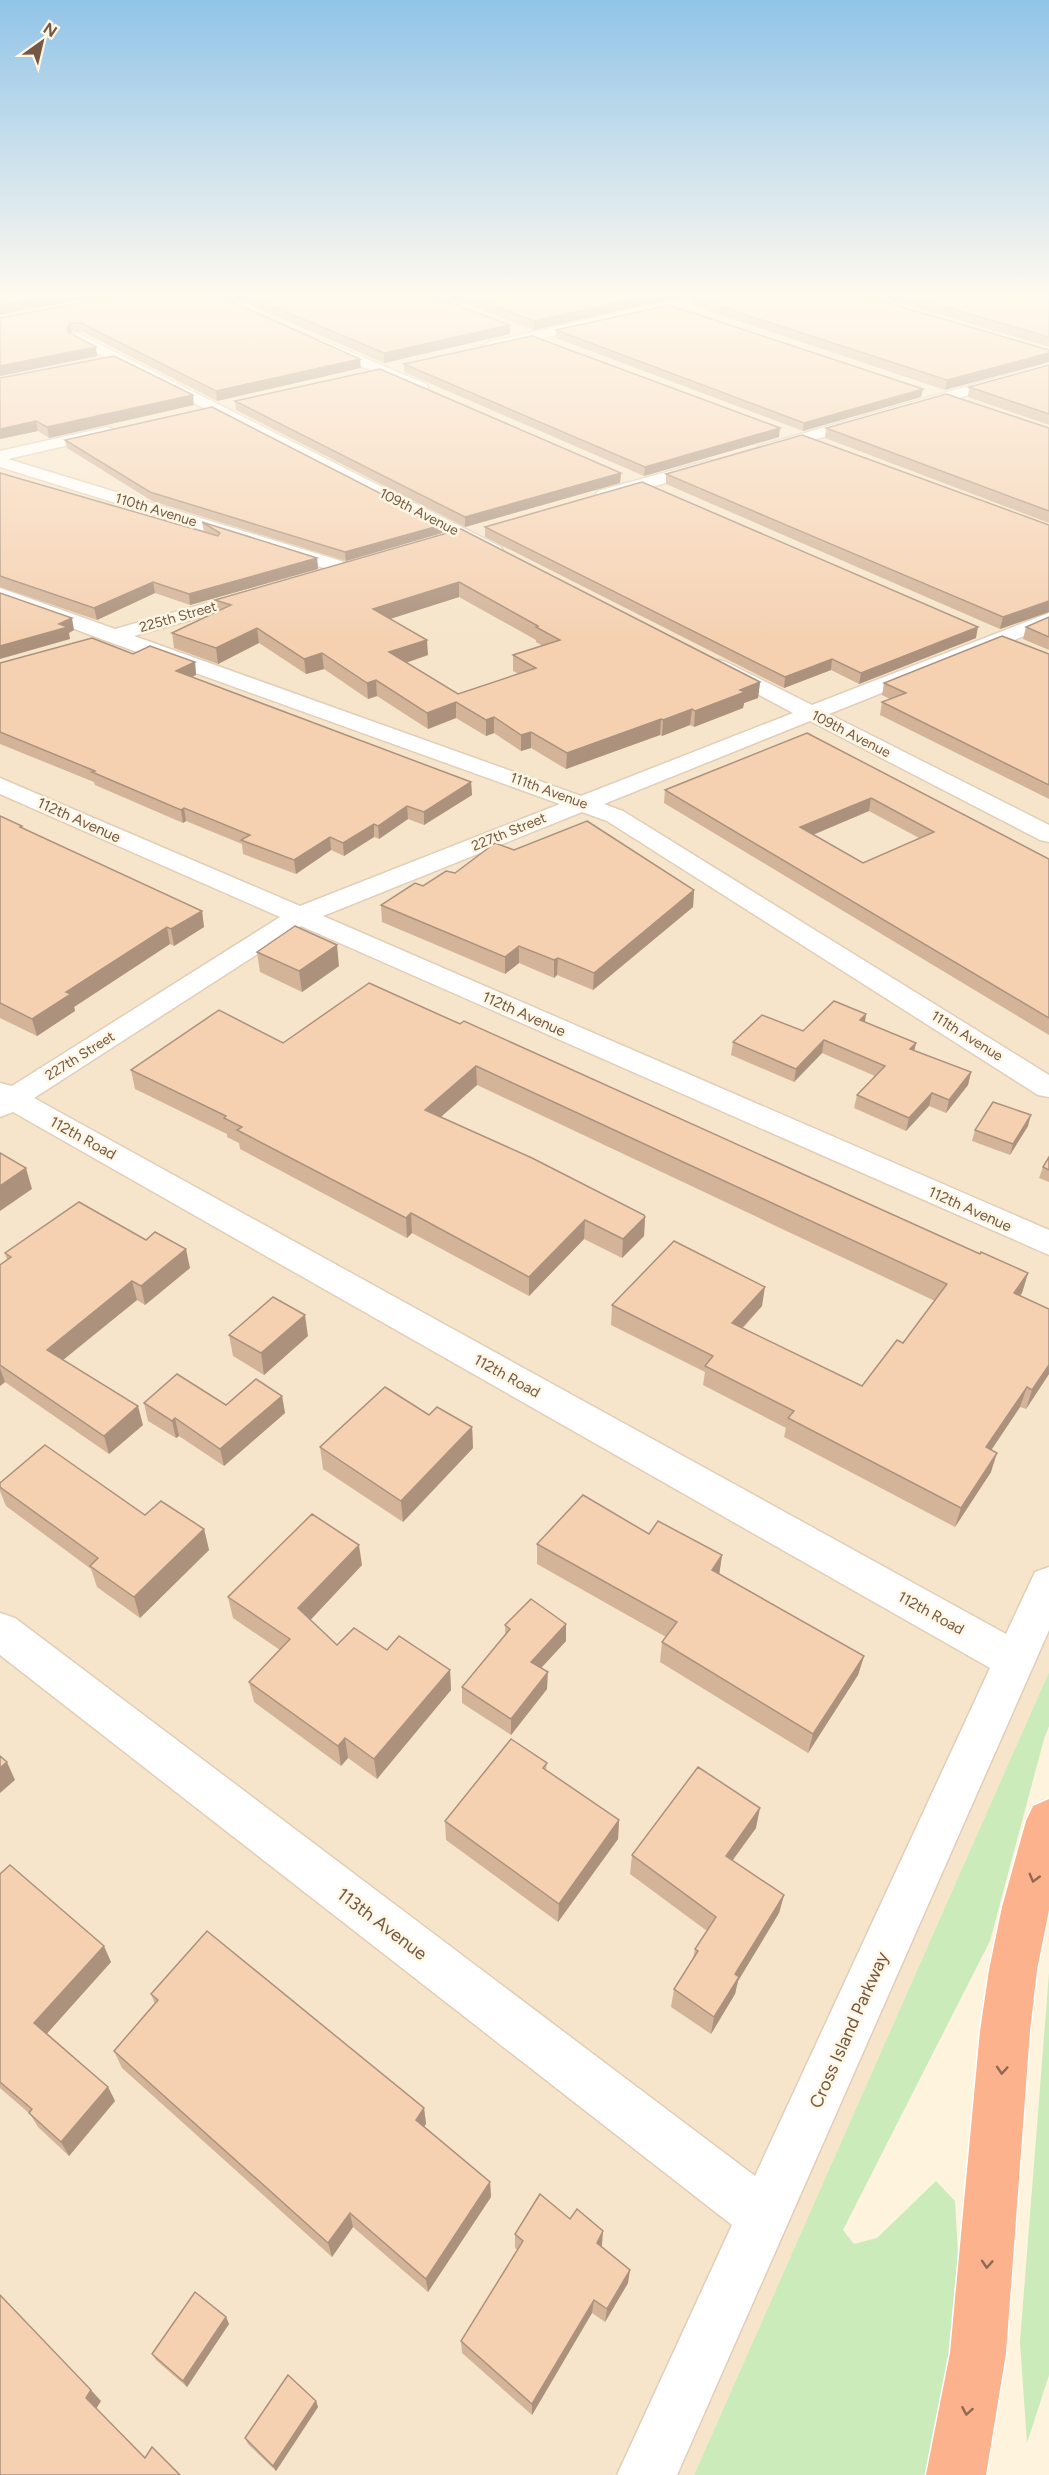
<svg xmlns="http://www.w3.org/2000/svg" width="1049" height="2475" viewBox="0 0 1049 2475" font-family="Figtree,sans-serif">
	<rect width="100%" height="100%" fill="#fef3dc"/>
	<!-- residential -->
	<polygon fill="#f6e5ca" points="0,292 1049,292 1049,1672 694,2475 0,2475"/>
	<!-- green -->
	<g fill="#cbebbb">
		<polygon points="1049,1672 1049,1726 1044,1739 990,1941 843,2230 854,2244 877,2238 936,2181 955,2201 963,2345 934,2475 694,2475"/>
		<polygon points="1049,1973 1049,2375 1027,2443 1020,2342"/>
	</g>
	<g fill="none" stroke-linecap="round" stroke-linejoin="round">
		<defs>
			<g id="minor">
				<polygon points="712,292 736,292 730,296 489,350 482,346 489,342"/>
				<polygon points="77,333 501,547 503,551 501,555 487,555 72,340 70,337"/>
				<polygon points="320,339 426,384 428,387 426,390 416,390 315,346 313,343 315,340"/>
				<polygon points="1049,363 1049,372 771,452 759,452 757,449 759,446"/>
				<polygon points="107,427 113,429 115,432 113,435 8,459 354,565 356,569 354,573 340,573 0,467 0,451"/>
				<polygon points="710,460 718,465 716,469 604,500 598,499 595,495 598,491"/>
				<polygon points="0,588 115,629 253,590 267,590 270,594 267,598 134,636 581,796 793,713 712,670 709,666 712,662 719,660 726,662 812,705 1049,613 1049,626 829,714 1049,825 1049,842 1040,840 810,721 604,804 623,811 1049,1075 1049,1097 1038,1095 607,821 582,812 323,916 1049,1230 1049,1255 301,926 34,1098 1006,1634 1035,1572 1049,1567 1049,1630 677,2475 617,2475 732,2225 0,1655 0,1613 15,1618 755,2176 990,1668 13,1112 0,1117 0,1083 12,1086 280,917 0,794 0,778 300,906 560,804 104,640 0,601"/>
			</g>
			<polygon id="motorway" points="1049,1799 1049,1910 1037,1970 1030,2031 1006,2353 986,2475 926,2475 950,2353 980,2031 989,1970 1002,1907 1026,1821 1033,1806"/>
		</defs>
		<!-- minor casing -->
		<use href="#minor" stroke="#e2ceb8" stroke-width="3"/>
		<!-- motorway casing -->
		<use href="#motorway" stroke="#fff" stroke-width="3"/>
		<!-- minor -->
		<use href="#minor" fill="#fff" fill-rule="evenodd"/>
		<!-- motorway -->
		<use href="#motorway" fill="#fdb28e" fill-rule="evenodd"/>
	</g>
	<!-- wall -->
	<g fill="#d3b499" fill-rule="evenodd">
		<polygon points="138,292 361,368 217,401 83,332 72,332 71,333 96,347 97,356 0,376 0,318"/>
		<polygon points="220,292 420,292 510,334 384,363"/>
		<polygon points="435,292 702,292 534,330"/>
		<polygon points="864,292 1049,292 1049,347"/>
		<polygon points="694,298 1049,350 945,390 693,306"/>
		<polygon points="556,330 923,389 921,397 803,431 556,338"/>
		<polygon points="404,364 779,437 644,476 404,372"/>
		<polygon points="1049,365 1049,425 968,397 969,387"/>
		<polygon points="0,378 194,405 49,438 38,431 0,439"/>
		<polygon points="235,401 621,473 620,483 465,527 236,410"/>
		<polygon points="826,428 1049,428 1049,523 825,438"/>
		<polygon points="65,440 442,525 442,533 346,561 152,501 67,448"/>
		<polygon points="0,473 204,532 202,522 317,558 318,569 190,605 155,593 97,620 0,587"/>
		<polygon points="666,474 1049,525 1049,612 1000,629 666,484"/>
		<polygon points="485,527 976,638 859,684 831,670 784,688 485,537"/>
		<path d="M 461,529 L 760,682 L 758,698 L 744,703 L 743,708 L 694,727 L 690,725 L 662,736 L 660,735 L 566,769 L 531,748 L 521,751 L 494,733 L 486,736 L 456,718 L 428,729 L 377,696 L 368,699 L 324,669 L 306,674 L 259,643 L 218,664 L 174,648 L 172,633 L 217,611 L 215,600 ZM 459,597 L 536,640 L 536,642 L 543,646 L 513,655 L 513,671 L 519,674 L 458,694 L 406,663 L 428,655 L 390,619 Z"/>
		<polygon points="1049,617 1049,650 1023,639 1026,627"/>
		<polygon points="133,654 195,662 196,675 192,677 471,782 472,795 424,825 408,819 379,839 374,837 344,856 331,850 296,874 243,854 242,844 186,821 183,823 95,785 94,782 0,744 0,663"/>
		<polygon points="1049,654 1049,799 880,715 882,702 890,699 882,695 884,683"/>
		<path d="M 807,733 L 1049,859 L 1049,1035 L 664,803 L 665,790 ZM 869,811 L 919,838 L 863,863 L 813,835 Z"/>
		<polygon points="0,816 23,828 202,911 204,927 174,946 170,944 74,1007 75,1011 37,1036 0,1018"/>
		<polygon points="514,850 694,890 693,907 593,990 557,975 554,978 519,963 505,974 382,922 381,905 455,873"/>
		<polygon points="257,952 339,966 302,992 260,972"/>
		<polygon points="369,983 980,1254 1028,1273 1022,1293 1020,1295 1049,1374 1026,1409 1020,1407 991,1450 991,1472 955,1527 784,1437 786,1428 703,1385 705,1372 611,1325 612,1305 762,1306 743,1328 862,1386 903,1343 935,1301 477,1085 441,1117 645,1217 644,1236 622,1258 584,1239 529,1296 412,1233 407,1238 240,1149 239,1143 227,1137 227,1134 135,1089 131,1070 283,1043"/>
		<polygon points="866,1014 865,1022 916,1043 914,1051 971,1072 968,1085 946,1113 929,1106 906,1131 854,1108 857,1095 875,1076 822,1053 794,1082 731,1055 733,1042 803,1031"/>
		<polygon points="1028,1126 1010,1155 972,1141 975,1130"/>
		<polygon points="1049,1157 1049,1182 1039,1178 1043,1167"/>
		<polygon points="5,1253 190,1268 145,1305 137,1300 63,1360 143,1425 109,1454 5,1382 0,1386 0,1265 7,1260"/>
		<polygon points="229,1335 308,1336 264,1375 233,1356"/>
		<polygon points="282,1396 285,1413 224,1466 179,1436 176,1438 148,1421 144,1403 226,1405"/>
		<polygon points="429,1415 472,1427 473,1448 403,1522 323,1469 320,1447"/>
		<polygon points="0,1483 204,1529 209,1550 140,1618 97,1587 91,1569 6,1506 0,1491"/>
		<polygon points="649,1534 722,1555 719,1574 864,1656 858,1675 808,1753 660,1662 662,1642 666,1637 537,1564 537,1544"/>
		<polygon points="362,1565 310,1620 337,1645 387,1650 450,1670 451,1690 377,1779 348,1758 341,1766 254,1702 249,1682 280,1650 233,1618 228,1597"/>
		<polygon points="566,1624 566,1641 541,1668 547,1689 511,1735 462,1703 462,1687 505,1636 505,1625"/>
		<polygon points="547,1763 546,1770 619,1820 618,1839 558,1922 446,1840 445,1821"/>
		<polygon points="756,1828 732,1860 784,1895 779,1913 738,1981 735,1994 711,2034 671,2007 674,1989 693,1959 695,1949 707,1931 630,1874 632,1855"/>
		<polygon points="0,1874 111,1962 47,2033 108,2087 115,2101 69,2156 38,2127 30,2114 0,2088"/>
		<polygon points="151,1994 424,2108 426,2124 424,2126 490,2182 491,2197 428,2292 353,2227 332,2257 122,2068 114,2051 155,2004"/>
		<polygon points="515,2234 602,2245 601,2246 628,2283 605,2322 592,2313 532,2415 462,2353 461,2341 518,2250 515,2248"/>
		<polygon points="226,2317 229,2324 187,2387 156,2360 152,2354"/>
		<polygon points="316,2401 318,2407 276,2471 248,2444 245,2438"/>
	</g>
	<!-- shaded-wall -->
	<g fill="#ac927d">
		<polygon points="72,292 120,292 0,315 0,305"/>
		<polygon points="663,292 702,292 534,330 534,321"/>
		<polygon points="70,323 72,332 68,336 67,327"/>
		<polygon points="510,325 510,334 384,363 384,353"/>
		<polygon points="96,347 97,356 0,376 0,366"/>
		<polygon points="1049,353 1049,362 945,390 947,380"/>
		<polygon points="360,359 361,368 217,401 216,391"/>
		<polygon points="923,389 921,397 803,431 804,423"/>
		<polygon points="193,395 194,405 49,438 47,427"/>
		<polygon points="36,421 38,431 0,439 0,429"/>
		<polygon points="780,428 779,437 644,476 645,467"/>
		<polygon points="621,473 620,483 465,527 465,517"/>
		<polygon points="442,525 442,533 346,561 345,552"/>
		<polygon points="317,558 318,569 190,605 189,594"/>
		<polygon points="153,582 155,593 97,620 94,608"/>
		<polygon points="459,582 459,597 374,624 373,609"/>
		<polygon points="1049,601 1049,612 1000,629 1003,617"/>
		<polygon points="72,618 74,630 69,633 70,639 0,659 0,646 59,624"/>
		<polygon points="978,627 976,638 859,684 861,673"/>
		<polygon points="257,628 259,643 218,664 216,648"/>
		<polygon points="427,640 428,655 390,668 389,652"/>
		<polygon points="322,653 324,669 306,674 304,659"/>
		<polygon points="832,659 831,670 784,688 785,677"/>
		<polygon points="195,662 196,675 178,683 176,671"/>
		<polygon points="376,680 377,696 368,699 367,683"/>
		<polygon points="760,682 758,698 744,703 743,708 694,727 695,711 740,690"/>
		<polygon points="456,702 456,718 428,729 427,713"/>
		<polygon points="692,709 690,725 662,736 663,720"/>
		<polygon points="494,717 494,733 486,736 486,720"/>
		<polygon points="661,719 660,735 566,769 567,753"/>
		<polygon points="531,732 531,748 521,751 521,735"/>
		<polygon points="471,782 472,795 424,825 424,812"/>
		<polygon points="871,798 869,811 798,841 800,827"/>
		<polygon points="407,806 408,819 379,839 378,826"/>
		<polygon points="184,808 186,821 183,823 181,810"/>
		<polygon points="374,824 374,837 344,856 343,843"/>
		<polygon points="330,837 331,850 296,874 294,860"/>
		<polygon points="694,890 693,907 593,990 594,973"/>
		<polygon points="202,911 204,927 174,946 171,929"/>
		<polygon points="167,927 170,944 74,1007 75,1011 37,1036 32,1019 66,992"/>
		<polygon points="337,945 339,966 302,992 299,971"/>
		<polygon points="519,946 519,963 505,974 505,957"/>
		<polygon points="558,958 557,975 554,978 554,960"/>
		<polygon points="866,1014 864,1027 860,1020"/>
		<polygon points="824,1040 822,1053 794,1082 796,1069"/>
		<polygon points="916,1043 913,1056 910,1049"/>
		<polygon points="476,1066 477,1085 427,1129 425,1110"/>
		<polygon points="971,1072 968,1085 946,1113 949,1100"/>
		<polygon points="932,1093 929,1106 906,1131 909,1118"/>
		<polygon points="1031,1115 1028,1126 1010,1155 1013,1144"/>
		<polygon points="26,1168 32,1189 0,1211 0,1186"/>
		<polygon points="411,1213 412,1233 407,1238 406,1218"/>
		<polygon points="645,1217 644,1236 622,1258 623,1239"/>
		<polygon points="585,1220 584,1239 529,1296 529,1277"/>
		<polygon points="186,1249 190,1268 145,1305 141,1286"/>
		<polygon points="1028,1273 1022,1293 1008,1312 1014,1293"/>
		<polygon points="132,1281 137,1300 53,1368 47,1350"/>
		<polygon points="765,1287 762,1306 729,1342 732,1323"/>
		<polygon points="305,1315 308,1336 264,1375 261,1353"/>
		<polygon points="1049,1365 1049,1374 1026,1409 1032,1390"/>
		<polygon points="0,1368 5,1382 0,1386"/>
		<polygon points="1027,1387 1020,1407 980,1467 986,1447"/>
		<polygon points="282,1396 285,1413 224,1466 220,1449"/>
		<polygon points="138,1406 143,1425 109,1454 104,1436"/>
		<polygon points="175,1418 179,1436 176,1438 172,1421"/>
		<polygon points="472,1427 473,1448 403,1522 401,1501"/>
		<polygon points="997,1453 991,1472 955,1527 961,1508"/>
		<polygon points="204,1529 209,1550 140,1618 134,1597"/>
		<polygon points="359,1545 362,1565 302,1629 298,1608"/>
		<polygon points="722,1555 719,1576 712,1570"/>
		<polygon points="566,1624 566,1641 531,1679 531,1662"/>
		<polygon points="864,1656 858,1675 808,1753 813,1734"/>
		<polygon points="450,1670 451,1690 377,1779 374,1759"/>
		<polygon points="548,1672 547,1689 511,1735 511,1719"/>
		<polygon points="345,1738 348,1758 341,1766 338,1746"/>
		<polygon points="7,1762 15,1780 0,1793 0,1768"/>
		<polygon points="760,1808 756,1828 722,1875 726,1856"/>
		<polygon points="619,1820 618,1839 558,1922 559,1904"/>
		<polygon points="784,1895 779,1913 738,1981 735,1994 711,2034 714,2017 735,1974"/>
		<polygon points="104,1946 111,1962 43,2038 34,2023"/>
		<polygon points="108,2087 115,2101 69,2156 61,2142"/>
		<polygon points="424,2108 426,2124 418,2135 416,2120"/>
		<polygon points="490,2182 491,2197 428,2292 426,2279"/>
		<polygon points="350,2213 353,2227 332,2257 328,2243"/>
		<polygon points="603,2231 602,2245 595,2257 597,2243"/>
		<polygon points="630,2270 628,2283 605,2322 607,2309"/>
		<polygon points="594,2300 592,2313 532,2415 532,2404"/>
		<polygon points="226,2317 229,2324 187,2387 183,2381"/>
		<polygon points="91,2390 101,2401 96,2409 86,2398"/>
		<polygon points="316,2401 318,2407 276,2471 273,2466"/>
	</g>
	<!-- building -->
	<g fill="#f5d1b2" stroke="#ac927d" stroke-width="1.5" fill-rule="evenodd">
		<polygon points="0,292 72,292 0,305"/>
		<polygon points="138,292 210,292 360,359 216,391 81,323 70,323 67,327 68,332 96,347 0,366 0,318"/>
		<polygon points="239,292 420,292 510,325 384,353"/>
		<polygon points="458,292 663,292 534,321"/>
		<polygon points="720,292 850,292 1049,350 1049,353 947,380 694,298"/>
		<polygon points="895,292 1049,292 1049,337"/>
		<polygon points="669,305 923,389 804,423 556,330"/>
		<polygon points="532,336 780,428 645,467 404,364"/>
		<polygon points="114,356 193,395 47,427 36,421 0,429 0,378"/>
		<polygon points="1049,365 1049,414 969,387"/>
		<polygon points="380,369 621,473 465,517 235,401"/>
		<polygon points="946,394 1049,428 1049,511 826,428"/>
		<polygon points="212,407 442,525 345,552 150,492 65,440"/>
		<polygon points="802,435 1049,525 1049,601 1003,617 666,474"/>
		<polygon points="0,473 218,536 220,533 202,522 317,558 189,594 153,582 94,608 0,576"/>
		<polygon points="642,482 978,627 861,673 832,659 785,677 485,527"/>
		<path d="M 461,529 L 760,682 L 740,690 L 745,692 L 695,711 L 692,709 L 663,720 L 661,719 L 567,753 L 531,732 L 521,735 L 494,717 L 486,720 L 456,702 L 427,713 L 376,680 L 367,683 L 322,653 L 304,659 L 257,628 L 216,648 L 172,633 L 231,605 L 215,600 ZM 459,582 L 538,626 L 536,627 L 560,640 L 513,655 L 536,668 L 458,694 L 389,652 L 427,640 L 373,609 Z"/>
		<polygon points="0,593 72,618 59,624 68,627 0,646"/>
		<polygon points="1049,617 1049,637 1026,627"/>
		<polygon points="1002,636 1049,654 1049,785 882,702 906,693 884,683"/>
		<polygon points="92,638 133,654 150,646 195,662 176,671 471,782 424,812 407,806 378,826 374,824 343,843 330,837 294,860 241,840 250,835 184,808 181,810 92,772 95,771 0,732 0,663"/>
		<path d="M 807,733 L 1049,859 L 1049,1018 L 665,790 ZM 871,798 L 934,832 L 863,863 L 800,827 Z"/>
		<polygon points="0,816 22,826 20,827 202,911 171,929 167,927 66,992 71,994 32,1019 0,1003"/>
		<polygon points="587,821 694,890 594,973 558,958 554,960 519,946 505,957 381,905 415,883 423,886 446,871 455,873 495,843 514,850"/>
		<polygon points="295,926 337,945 299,971 257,952"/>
		<polygon points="369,983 460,1024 464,1021 980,1254 981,1252 1028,1273 1014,1293 1049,1309 1049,1365 1032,1390 1027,1387 986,1447 997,1453 961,1508 788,1418 794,1411 705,1366 713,1356 612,1305 674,1241 765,1287 732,1323 862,1386 897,1340 903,1343 947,1284 476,1066 425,1110 532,1158 644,1215 645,1217 623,1239 585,1220 529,1277 411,1213 406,1218 237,1130 242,1127 224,1118 226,1116 131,1070 219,1010 283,1043"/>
		<polygon points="834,1001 866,1014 860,1020 916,1043 910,1049 971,1072 949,1100 932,1093 909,1118 857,1095 885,1066 824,1040 796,1069 733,1042 762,1015 803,1031"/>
		<polygon points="993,1102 1031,1115 1013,1144 975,1130"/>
		<polygon points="0,1153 26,1168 0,1186"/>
		<polygon points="1049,1157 1049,1170 1043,1167"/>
		<polygon points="79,1202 146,1240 155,1232 186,1249 141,1286 132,1281 47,1350 138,1406 104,1436 0,1365 0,1265 11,1257 5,1253"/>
		<polygon points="273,1297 305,1315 261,1353 229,1335"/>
		<polygon points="177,1374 226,1405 256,1379 282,1396 220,1449 175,1418 172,1421 144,1403"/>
		<polygon points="385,1387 429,1415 437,1407 472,1427 401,1501 320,1447"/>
		<polygon points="45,1445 145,1515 161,1501 204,1529 134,1597 90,1566 98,1558 0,1487 0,1483"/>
		<polygon points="583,1495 649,1534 658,1521 722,1555 712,1570 864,1656 813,1734 662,1642 677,1622 537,1544"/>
		<polygon points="312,1514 359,1545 298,1608 337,1645 354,1628 387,1650 399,1636 450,1670 374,1759 345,1738 338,1746 249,1682 290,1639 228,1597"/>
		<polygon points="531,1599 566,1624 531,1662 548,1672 511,1719 462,1687 510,1629 505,1625"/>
		<polygon points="511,1739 547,1763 543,1768 619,1820 559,1904 445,1821"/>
		<polygon points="0,1756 7,1762 0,1768"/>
		<polygon points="698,1767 760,1808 726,1856 784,1895 735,1974 739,1977 714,2017 674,1989 698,1951 695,1949 716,1917 632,1855"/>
		<polygon points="10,1865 104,1946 34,2023 108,2087 61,2142 29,2113 32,2109 0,2082 0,1874"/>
		<polygon points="207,1931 424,2108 416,2120 490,2182 426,2279 350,2213 328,2243 114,2051 158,2000 151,1994"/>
		<polygon points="540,2194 570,2219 577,2209 603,2231 597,2243 630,2270 607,2309 594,2300 532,2404 461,2341 523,2241 515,2234"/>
		<polygon points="195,2292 226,2317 183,2381 152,2354"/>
		<polygon points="0,2295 91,2390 86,2398 145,2458 152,2447 180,2475 0,2475"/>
		<polygon points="288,2375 316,2401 273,2466 245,2438"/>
	</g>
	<!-- one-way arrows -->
	<defs><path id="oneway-chevron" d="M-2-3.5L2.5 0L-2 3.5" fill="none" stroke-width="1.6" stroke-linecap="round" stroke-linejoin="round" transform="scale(1.5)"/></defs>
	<g stroke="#8f6a53">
		<use href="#oneway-chevron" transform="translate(1034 1878) rotate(105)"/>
		<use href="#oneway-chevron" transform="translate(1002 2070) rotate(94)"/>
		<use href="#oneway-chevron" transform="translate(987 2264) rotate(94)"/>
		<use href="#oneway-chevron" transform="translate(967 2411) rotate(100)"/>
	</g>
	<!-- sky -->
	<linearGradient id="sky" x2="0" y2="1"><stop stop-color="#91c4e8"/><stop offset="0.46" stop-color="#fffaef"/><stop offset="1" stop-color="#fffaef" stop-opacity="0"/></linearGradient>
	<rect width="1049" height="639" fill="url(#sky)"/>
	<g text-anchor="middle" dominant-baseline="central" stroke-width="5" stroke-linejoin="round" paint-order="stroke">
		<!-- far-street labels -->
		<g font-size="14" fill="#745844" stroke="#fff6e4">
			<text transform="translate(156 510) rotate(17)">110th Avenue</text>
			<text transform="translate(419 512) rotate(27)">109th Avenue</text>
			<text transform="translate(178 617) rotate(-16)">225th Street</text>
			<text transform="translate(851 734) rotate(27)">109th Avenue</text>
			<text transform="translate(549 791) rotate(20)">111th Avenue</text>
			<text transform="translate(509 832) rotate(-22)">227th Street</text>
			<text transform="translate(967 1036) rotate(32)">111th Avenue</text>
			<text transform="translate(80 1056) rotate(-32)">227th Street</text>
		</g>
		<!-- street labels -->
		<g font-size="15" fill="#745844" stroke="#fff6e4">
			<text transform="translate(79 820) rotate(24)">112th Avenue</text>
			<text transform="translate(524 1014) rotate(24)">112th Avenue</text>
			<text transform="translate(83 1138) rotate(29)">112th Road</text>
			<text transform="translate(970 1209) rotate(24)">112th Avenue</text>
			<text transform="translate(507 1376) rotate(29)">112th Road</text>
			<text transform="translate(931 1613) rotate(29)">112th Road</text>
		</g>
		<!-- near-street labels -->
		<g font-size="18" fill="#745844" stroke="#fff6e4">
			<text transform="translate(382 1924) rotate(37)">113th Avenue</text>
			<text transform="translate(849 2030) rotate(-66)">Cross Island Parkway</text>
		</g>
	</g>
	<!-- north arrow -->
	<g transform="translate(42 42) rotate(34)" stroke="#fff6e4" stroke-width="4.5" paint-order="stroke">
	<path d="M0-4.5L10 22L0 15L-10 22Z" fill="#745844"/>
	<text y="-9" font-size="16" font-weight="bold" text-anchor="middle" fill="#745844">N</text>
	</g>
</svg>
